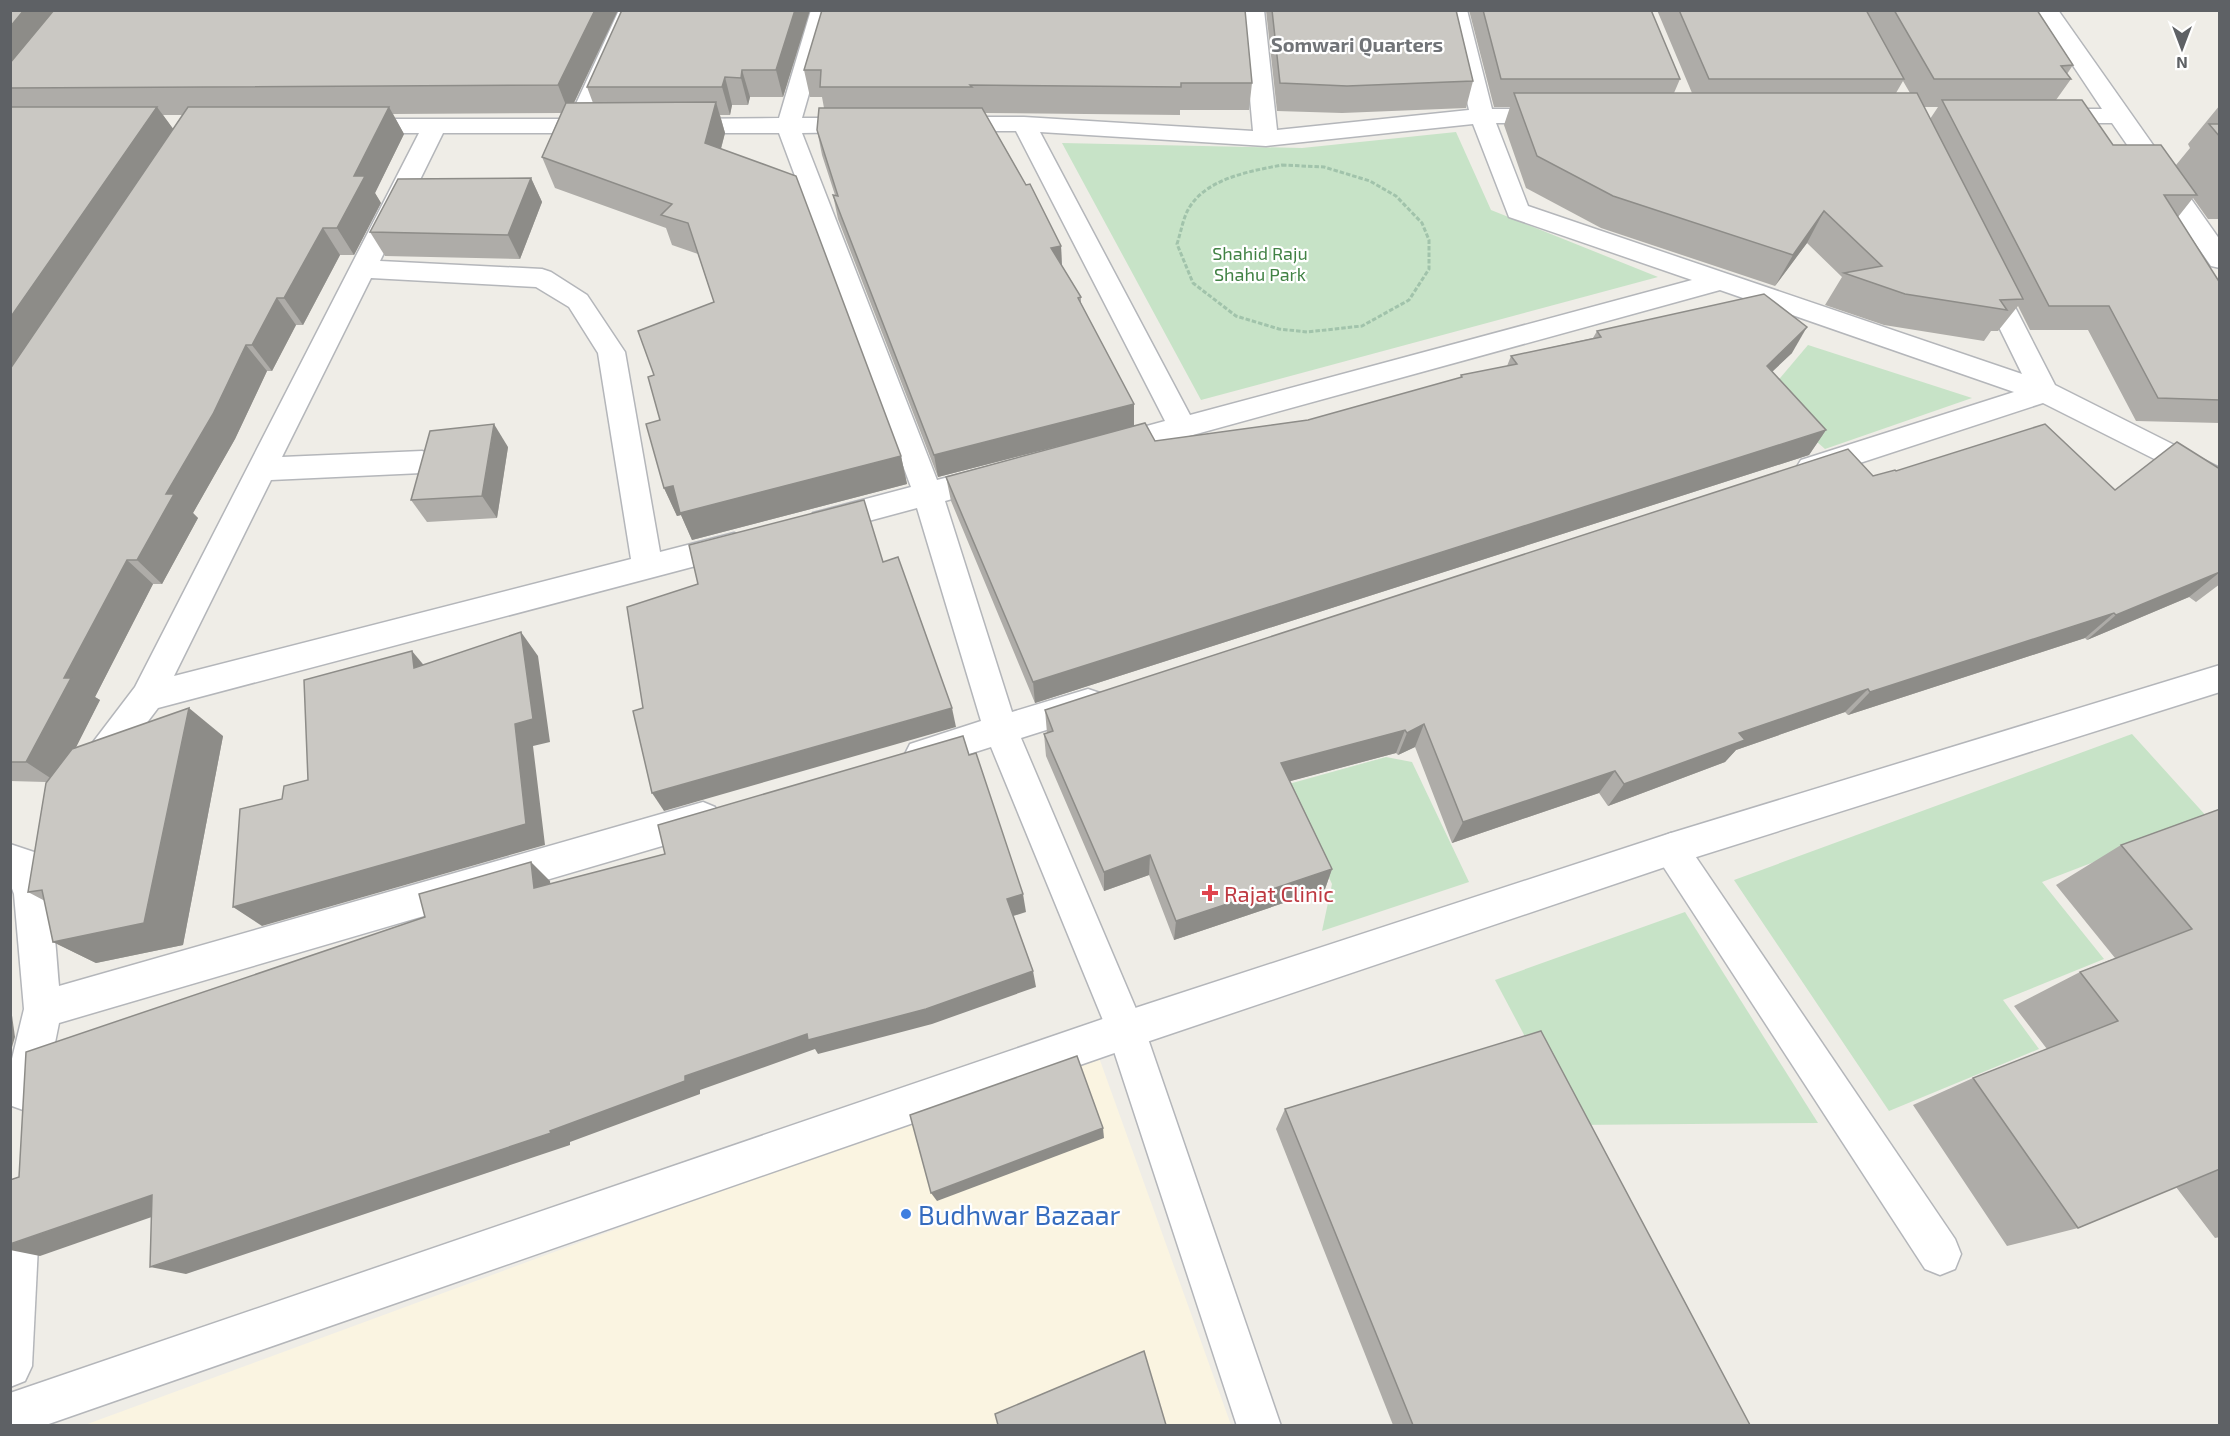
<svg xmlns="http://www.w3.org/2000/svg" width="2230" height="1436" viewBox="0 0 2230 1436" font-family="'Exo 2',sans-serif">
	<rect width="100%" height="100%" fill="#efede7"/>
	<!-- commercial -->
	<polygon fill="#faf4e1" points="1097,1052 1231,1425 82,1426 218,1376"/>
	<!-- green -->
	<g fill="#c7e3c7">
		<polygon points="1456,132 1491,210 1658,277 1201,400 1062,143 1302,148"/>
		<polygon points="1808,345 1972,398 1825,449 1765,396"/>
		<polygon points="2132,734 2208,818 2042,882 2104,959 2003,1000 2039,1049 1889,1111 1734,880"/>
		<polygon points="1386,757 1412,762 1469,882 1322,931 1332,884 1285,785"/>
		<polygon points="1685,912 1818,1123 1572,1125 1495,980"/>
	</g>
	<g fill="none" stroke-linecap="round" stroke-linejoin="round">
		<defs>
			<g id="minor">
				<path d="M 619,10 L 641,10 L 593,119 L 609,121 L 613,126 L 609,131 L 601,133 L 443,133 L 380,261 L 542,269 L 551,272 L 587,295 L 625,352 L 660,552 L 734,533 L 745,537 L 749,545 L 745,553 L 158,708 L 105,778 L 93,783 L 81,778 L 76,768 L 81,758 L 135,687 L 419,133 L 355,133 L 347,131 L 343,126 L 347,121 L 355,119 L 569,119 ZM 371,278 L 536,287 L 569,307 L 598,353 L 631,559 L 174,676 L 271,480 L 422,473 L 432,470 L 436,462 L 432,454 L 422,451 L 282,457 Z"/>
				<polygon points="811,10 833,10 802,118 862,118 870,120 874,125 870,130 862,132 802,133 937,480 992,466 1002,469 1007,477 1002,485 945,501 1012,712 1088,689 1100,693 1104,703 1100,713 1021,738 1145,1030 1281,1426 1237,1426 1107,1030 991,747 922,769 910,764 905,754 910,744 981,721 917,508 824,533 813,529 809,521 813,513 911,487 779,133 679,133 671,131 667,126 671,121 679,119 779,118"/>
				<path d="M 1242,10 L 1264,10 L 1277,130 L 1469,110 L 1445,10 L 1467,10 L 1492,109 L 1550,109 L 1558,111 L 1562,116 L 1558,121 L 1550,123 L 1496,123 L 1528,206 L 2022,374 L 1975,278 L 1979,272 L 1988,269 L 1997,272 L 2055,385 L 2220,468 L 2220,492 L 2043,403 L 1811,479 L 1801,476 L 1796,468 L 1801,460 L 2014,392 L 1720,290 L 1109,458 L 1099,455 L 1095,447 L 1099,439 L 1165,421 L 1016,131 L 946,131 L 938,129 L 934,124 L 938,119 L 946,117 L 1024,117 L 1253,131 ZM 1473,124 L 1509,217 L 1692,280 L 1190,415 L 1040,132 L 1266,146 Z"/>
				<polygon points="2036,10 2058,10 2220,240 2220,268 2211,266 2112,123 2049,123 2041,121 2037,116 2041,111 2049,109 2102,109"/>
				<path d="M 703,802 L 715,807 L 720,818 L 715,829 L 703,834 L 59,1023 L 45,1092 L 40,1106 L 26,1111 L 12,1106 L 10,1067 L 24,1009 L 14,894 L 10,883 L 10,844 L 34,852 C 54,894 55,940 59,986 Z"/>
				<polygon points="1671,833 1683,838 1955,1239 1961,1254 1955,1269 1940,1275 1925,1269 1659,860 1653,849 1659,838"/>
				<polygon points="20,1186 34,1192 40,1206 32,1366 25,1381 10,1387 10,1190"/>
			</g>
			<polygon id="tertiary" points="2220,665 2220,692 1671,865 1126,1049 43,1426 10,1426 10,1393 1126,1011 1671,833"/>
		</defs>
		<!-- minor casing -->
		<use href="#minor" stroke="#b4b6ba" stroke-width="3"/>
		<!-- tertiary casing -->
		<use href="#tertiary" stroke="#b4b6ba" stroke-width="3"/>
		<!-- path -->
		<path stroke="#a1c3ab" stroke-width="3" stroke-dasharray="4.5 2" stroke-linecap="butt" d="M 1282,165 L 1324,167 L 1370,181 L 1396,196 L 1422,223 L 1429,240 L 1429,269 L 1409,300 L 1362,326 L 1307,332 L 1279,329 L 1236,316 L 1193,283 L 1177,244 C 1181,232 1183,218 1189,208 C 1207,178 1251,171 1282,165 Z"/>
		<!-- minor -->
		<use href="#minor" fill="#fff" fill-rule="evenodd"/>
		<!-- tertiary -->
		<use href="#tertiary" fill="#fff" fill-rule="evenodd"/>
	</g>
	<!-- wall -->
	<g fill="#aeaca8" fill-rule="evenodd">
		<path d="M 10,10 L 618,10 L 574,103 L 593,103 L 587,87 L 622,10 L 810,10 L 783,97 L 750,97 L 748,105 L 732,105 L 730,115 L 720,115 L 725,133 L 721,149 L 901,456 L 907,484 L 692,540 L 681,515 L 677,516 L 664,488 L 660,420 L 654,375 L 714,302 L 698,254 L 672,245 L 666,228 L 555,188 L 542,157 L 561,113 L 393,114 L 404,134 L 375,193 L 381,203 L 354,255 L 340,255 L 303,325 L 296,325 L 272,371 L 267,371 L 235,439 L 193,513 L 198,518 L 162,584 L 153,584 L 95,697 L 100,700 L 75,748 L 223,736 L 183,945 L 96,963 L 53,942 L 45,901 L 28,892 L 46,782 L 10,781 ZM 163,115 L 182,115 L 173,129 Z"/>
		<polygon points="822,10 1252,83 1249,110 1180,110 1180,115 985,113 1061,246 1062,266 1081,297 1081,303 1134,427 1155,441 1308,420 1460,378 1461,375 1507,366 1511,356 1593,338 1597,331 1792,353 1772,371 1826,430 1809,455 1035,703 951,501 946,477 1112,432 938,477 838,219 833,195 835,195 822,155 817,130 824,108 822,97 810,97 804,70"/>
		<polygon points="1266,10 1456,10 1473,81 1466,108 1342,113 1277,111"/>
		<path d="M 1469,10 L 1651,10 L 1680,79 L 1674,93 L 1692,93 L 1657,10 L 2037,10 L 2073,65 L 2067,74 L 2071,79 L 2056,100 L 2113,145 L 2176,165 L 2190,148 L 2188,144 L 2220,105 L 2220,219 L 2208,219 L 2193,198 L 2178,217 L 2220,283 L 2220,423 L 2136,421 L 2088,330 L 2030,330 L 2018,306 L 1998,331 L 1991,331 L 1984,341 L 1884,325 L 1825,305 L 1842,277 L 1807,243 L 1775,286 L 1601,228 L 1526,188 L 1504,125 L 1510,107 L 1494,107 ZM 1903,81 L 1910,93 L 1896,93 ZM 1924,107 L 1938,107 L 1930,119 Z"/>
		<polygon points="531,178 542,202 520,259 385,256 370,232"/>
		<polygon points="508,447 497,518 427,522 411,500"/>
		<polygon points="2220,469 2220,584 2196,602 2189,597 2087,640 2085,638 1848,715 1845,712 1736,750 1725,762 1608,806 1599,793 1452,843 1415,747 1398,755 1396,753 1290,781 1332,869 1325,889 1174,940 1149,875 1104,891 1046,756 1044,734 1047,733 1045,710 1873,476 1896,471 2115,490"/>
		<polygon points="2220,809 2220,1237 2215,1238 2176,1187 2078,1228 2007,1246 1913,1105 1973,1078 2047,1049 2014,1006 2080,972 2115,958 2056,885 2121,845"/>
		<polygon points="1285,1109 1750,1425 1393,1425 1276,1129"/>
	</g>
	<!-- shaded-wall -->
	<g fill="#8d8c88">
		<polygon points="24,10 68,10 10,80 10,27"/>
		<polygon points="595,10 618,10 569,113 558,85"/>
		<polygon points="795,10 810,10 783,97 776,70"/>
		<polygon points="742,70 750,97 748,105 741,78"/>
		<polygon points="725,77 732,105 730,115 722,87"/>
		<polygon points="716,102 725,133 714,174 705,143"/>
		<polygon points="157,107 177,134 10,382 10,318"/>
		<polygon points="389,107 404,134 375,193 381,203 354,255 337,228 354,176"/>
		<polygon points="531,178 542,202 520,259 508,235"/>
		<polygon points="1824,211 1807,243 1775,286 1793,255"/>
		<polygon points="323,228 340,255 303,325 284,298"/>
		<polygon points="1061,246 1062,270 1051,248"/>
		<polygon points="277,298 296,325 272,371 252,345"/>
		<polygon points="1807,327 1792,353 1752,391 1767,366"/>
		<polygon points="246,345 267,371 235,439 193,513 198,518 162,584 137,560 166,494"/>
		<polygon points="1134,404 1134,427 938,477 934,455"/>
		<polygon points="494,424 508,447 497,518 482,496"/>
		<polygon points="1826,430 1809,455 1035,703 1033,682"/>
		<polygon points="901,456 907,484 692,540 681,515 677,516 664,488 673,486"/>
		<polygon points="127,560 153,584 95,697 100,700 58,783 26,762 64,678"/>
		<polygon points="2220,572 2189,597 2087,640 2116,615"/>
		<polygon points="2114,613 2085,638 1848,715 1870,692"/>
		<polygon points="521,632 538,656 550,742 533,746 545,845 262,926 233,907"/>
		<polygon points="412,651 432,675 414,668"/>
		<polygon points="1868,689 1845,712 1736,750 1725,762 1608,806 1624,784 1739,733"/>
		<polygon points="189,708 223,736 183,945 96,963 53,942"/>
		<polygon points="952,708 956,727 664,811 652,793"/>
		<polygon points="1424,724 1415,747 1398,755 1407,733"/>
		<polygon points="1405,730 1396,753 1276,785 1281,763"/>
		<polygon points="1615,771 1599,793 1452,843 1463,822"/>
		<polygon points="1150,855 1149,875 1104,891 1104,872"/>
		<polygon points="531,862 550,881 553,906 534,888"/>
		<polygon points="1332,869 1325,889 1174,940 1176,921"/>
		<polygon points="1023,894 1026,912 1010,917 1007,899"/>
		<polygon points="1033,971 1036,987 932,1024 818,1054 815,1049 700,1090 700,1094 570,1142 570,1145 186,1274 150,1267 550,1131 685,1076 807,1034"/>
		<polygon points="10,1001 15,1037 10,1054"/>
		<polygon points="1103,1128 1104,1138 937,1201 931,1193"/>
		<polygon points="152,1195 186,1205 40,1256 10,1250 10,1244"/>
	</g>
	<!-- building -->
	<g fill="#cac8c3" stroke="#8d8c88" stroke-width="1.5">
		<polygon points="10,10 24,10 10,27"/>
		<polygon points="54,10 595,10 558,85 10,88 10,63"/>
		<polygon points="622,10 795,10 776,70 742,70 741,78 725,77 722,87 587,87"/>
		<polygon points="822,10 1245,10 1252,83 1181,83 1181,87 970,85 972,87 820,87 821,70 804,70"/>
		<polygon points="1272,10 1456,10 1473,81 1347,86 1280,83"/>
		<polygon points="1483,10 1651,10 1680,79 1501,79"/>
		<polygon points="1679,10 1866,10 1904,79 1709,79"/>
		<polygon points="1894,10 2037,10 2073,65 2061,66 2071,79 1934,79"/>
		<polygon points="1514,93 1917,93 2023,299 2000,300 2007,310 1905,294 1844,273 1882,266 1824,211 1793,255 1613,196 1537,156"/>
		<polygon points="1942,100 2082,100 2113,145 2161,145 2197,195 2164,195 2220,283 2220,400 2158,398 2109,306 2049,306"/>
		<polygon points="716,102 705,143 796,176 901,456 680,513 673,486 664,488 646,424 660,420 648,377 654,375 638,331 714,302 688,223 661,215 672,204 542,157 566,103"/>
		<polygon points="10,107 157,107 10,318"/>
		<polygon points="188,107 389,107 354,176 365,176 337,228 323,228 284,298 277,298 252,345 246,345 213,414 166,494 174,494 137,560 127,560 64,678 71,678 26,762 10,762 10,369"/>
		<polygon points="819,108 982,108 1026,185 1030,184 1061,246 1051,248 1081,297 1078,298 1134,404 934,455 833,195 838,196 817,130"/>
		<polygon points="2209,124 2220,124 2220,137"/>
		<polygon points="531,178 508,235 370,232 398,179"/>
		<polygon points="1764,294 1807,327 1767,366 1826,430 1033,682 946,477 1145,423 1155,441 1308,420 1462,377 1461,375 1517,364 1511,356 1601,337 1597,331"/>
		<polygon points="494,424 482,496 411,500 430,431"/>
		<polygon points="2045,424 2115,490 2177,442 2220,469 2220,572 2116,615 2114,613 1870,692 1868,689 1739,733 1745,740 1624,784 1615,771 1463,822 1424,724 1407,733 1405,730 1281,763 1332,869 1176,921 1150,855 1104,872 1044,734 1053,731 1045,710 1848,449 1873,476 1895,470 1896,471"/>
		<polygon points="864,500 883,562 898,557 952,708 652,793 633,711 643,708 627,607 698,584 689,545"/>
		<polygon points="521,632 533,719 515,724 526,824 233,907 240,809 282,799 284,786 308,780 304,680 412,651 414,668"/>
		<polygon points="189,708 144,923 53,942 42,890 28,892 46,783 72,749"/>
		<polygon points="963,736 969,755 976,753 1023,894 1007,899 1033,971 926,1009 808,1040 807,1034 685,1076 685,1081 550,1131 551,1133 150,1267 152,1195 10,1244 10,1180 19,1177 26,1052 425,917 419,894 531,862 534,888 665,854 658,825"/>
		<polygon points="2220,809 2220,1169 2078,1228 1973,1078 2118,1021 2080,972 2192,929 2121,845"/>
		<polygon points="1541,1031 1750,1425 1413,1425 1285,1109"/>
		<polygon points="1077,1056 1103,1128 931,1193 910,1115"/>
		<polygon points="1144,1351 1166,1425 998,1425 995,1414"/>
	</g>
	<!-- markers -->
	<path fill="#e0444e" stroke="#fff" stroke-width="2" d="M1207 884h6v6h6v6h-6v6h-6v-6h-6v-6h6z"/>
	<circle fill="#3f7fe0" stroke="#fff" stroke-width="2" cx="906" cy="1214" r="6"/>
	<g text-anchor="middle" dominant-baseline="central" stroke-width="4.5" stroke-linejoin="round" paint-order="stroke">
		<!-- far-park labels -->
		<g font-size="18" fill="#418244" stroke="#fff">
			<text x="1260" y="253">Shahid Raju<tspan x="1260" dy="21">Shahu Park</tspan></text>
		</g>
		<!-- far-neighbourhood labels -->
		<g font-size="20" font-weight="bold" fill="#707377" stroke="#fff">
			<text x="1357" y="44">Somwari Quarters</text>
		</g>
		<!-- health labels -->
		<g font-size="22" fill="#be3a42" stroke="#fff" text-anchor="start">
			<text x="1224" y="893">Rajat Clinic</text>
		</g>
		<!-- near-shop labels -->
		<g font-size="27" fill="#366cbe" stroke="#fff" text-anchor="start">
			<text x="918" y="1214">Budhwar Bazaar</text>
		</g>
	</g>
	<!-- border -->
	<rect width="2230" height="1436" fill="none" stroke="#5e6165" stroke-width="24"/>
	<!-- north arrow -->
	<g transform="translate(2182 48) rotate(180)" stroke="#ffffff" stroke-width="4.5" paint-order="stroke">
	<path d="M0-4.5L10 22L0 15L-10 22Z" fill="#5e6165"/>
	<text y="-9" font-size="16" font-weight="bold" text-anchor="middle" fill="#5e6165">N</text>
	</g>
</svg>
